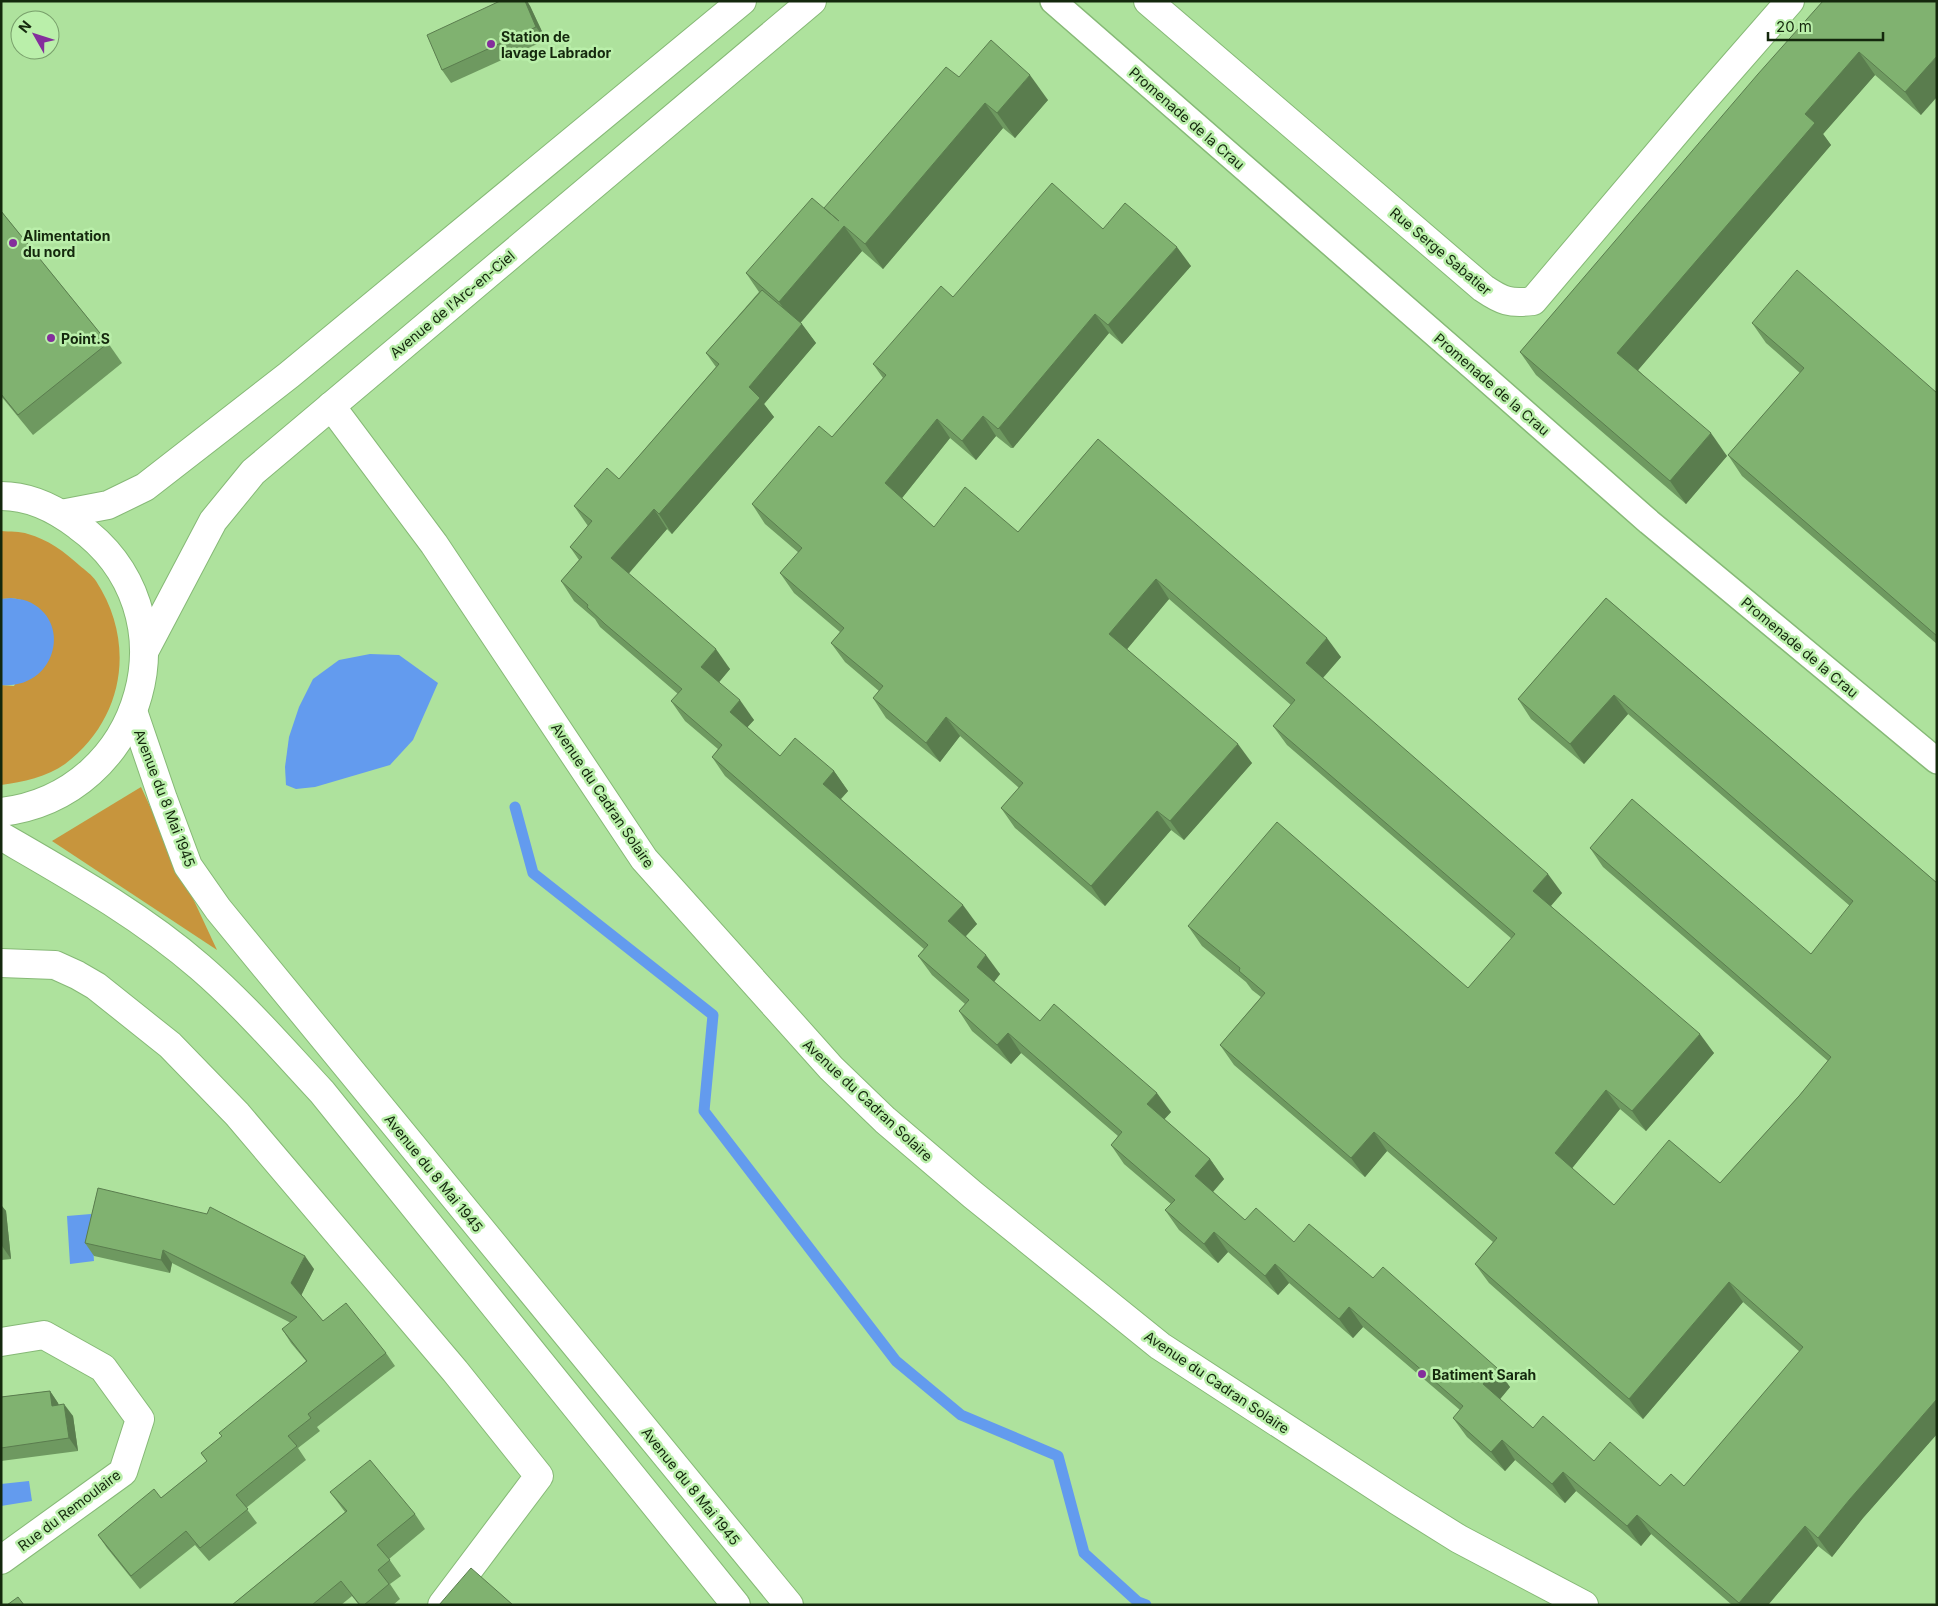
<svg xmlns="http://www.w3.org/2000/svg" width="1938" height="1606" viewBox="0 0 1938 1606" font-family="Inter,sans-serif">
	<rect width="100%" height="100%" fill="#aee29d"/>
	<!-- green -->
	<g fill="#c7953d">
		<path d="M 1,531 C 10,532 20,531 28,534 C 47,539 65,552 79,565 C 85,570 92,575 96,581 C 136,642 125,719 65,764 C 47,777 23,782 1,785 L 1,685 L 14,686 L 49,621 C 36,604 23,596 1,599 Z"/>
		<polygon points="141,787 217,950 52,841"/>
	</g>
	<!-- water -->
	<g fill="#639bee">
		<path d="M 11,598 C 16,599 22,599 27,601 C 74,620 56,690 1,685 L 1,599 Z"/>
		<polygon points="370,654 399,655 438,683 413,740 390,765 315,787 296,789 286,785 285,767 289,737 299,707 313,679 339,660"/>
		<polygon points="91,1214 94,1261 70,1264 67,1216"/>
		<polygon points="29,1481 32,1501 1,1506 1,1484"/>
	</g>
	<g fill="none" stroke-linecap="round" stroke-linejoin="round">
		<!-- stream -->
		<polyline stroke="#639bee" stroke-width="11" points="515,807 533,873 713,1015 704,1111 896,1361 961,1415 1058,1456 1084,1553 1138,1602 1146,1605"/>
		<defs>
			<polyline id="pedestrian" points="1053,1 1474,368 1649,522 1937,761"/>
			<g id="minor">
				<path d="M 1148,1 L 1483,288 C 1502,301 1510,304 1533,301 L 1700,104 L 1790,1"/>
				<polyline points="331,406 434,544 644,859 831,1068 885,1120 973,1195 1160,1346 1398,1501 1459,1539 1584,1605"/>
				<polyline points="61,514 108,505 145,487 289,375 742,1"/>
				<polyline points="145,650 213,521 253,472 812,1"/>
				<polyline points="1,963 55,965 77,975 96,986 170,1045 237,1114 455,1371 539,1476 442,1605"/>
				<polyline points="1,1342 44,1335 103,1368 140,1419 123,1472 1,1560"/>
			</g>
			<g id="secondary">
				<path d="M 1,496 C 30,496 56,509 78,526 C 197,611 145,795 1,812"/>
				<polyline points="133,711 163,799 188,866 218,909 789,1605"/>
				<path d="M 1,836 C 70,876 140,915 200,967 C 244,1005 283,1050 322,1092 L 736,1605"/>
			</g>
		</defs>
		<!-- pedestrian casing -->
		<use href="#pedestrian" stroke="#86b976" stroke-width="28"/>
		<!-- minor casing -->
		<use href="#minor" stroke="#86b976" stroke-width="30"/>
		<!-- secondary casing -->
		<use href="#secondary" stroke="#86b976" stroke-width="30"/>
		<!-- pedestrian -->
		<use href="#pedestrian" stroke="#fff" stroke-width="25"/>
		<!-- minor -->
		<use href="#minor" stroke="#fff" stroke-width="28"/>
		<!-- secondary -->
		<use href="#secondary" stroke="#fff" stroke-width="28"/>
	</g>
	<!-- wall -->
	<g fill="#6e9960">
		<polygon points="500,1 527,1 530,6 546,40 451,83 442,70"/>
		<polygon points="1937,1 1921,115 1875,75 1823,134 1831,145 1638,370 1727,456 1686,504 1536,375 1520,352 1808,19"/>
		<polygon points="959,77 1048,100 1015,138 1003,128 883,269 862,251 800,322 816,343 764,404 774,417 672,534 667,529 628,573 730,669 719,682 754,720 747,727 780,756 834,771 848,791 841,799 977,924 966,936 1000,974 994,982 1040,1021 1171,1112 1164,1119 1210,1159 1224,1179 1213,1192 1245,1220 1373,1278 1510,1387 1500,1399 1533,1428 1594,1461 1660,1486 1684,1486 1800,1352 1743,1302 1643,1419 1489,1283 1475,1264 1493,1242 1387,1151 1365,1177 1234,1065 1220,1045 1261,997 1252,990 1246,982 1202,946 1188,926 1468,988 1512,939 1287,745 1273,726 1291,705 1169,599 1127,649 1252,763 1184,840 1171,830 1105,906 1015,828 1001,808 1019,788 960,736 940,762 886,718 873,698 879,691 845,662 831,643 840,632 794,593 780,573 799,553 765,524 752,504 832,437 883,378 873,364 953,297 1103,229 1191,266 1122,344 1109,333 1013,448 1011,448 996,436 976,460 950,438 902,498 934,527 1018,532 1098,439 1341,657 1323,678 1562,893 1551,906 1714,1053 1646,1131 1620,1109 1572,1168 1614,1205 1720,1183 1799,1096 1828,1061 1603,867 1590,848 1811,954 1850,906 1628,714 1584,764 1531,719 1518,699 1606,598 1937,883 1937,1434 1863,1518 1832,1557 1818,1546 1768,1605 1732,1605 1651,1534 1641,1546 1576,1491 1565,1503 1515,1460 1505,1471 1467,1437 1453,1418 1460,1410 1363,1327 1353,1338 1289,1283 1278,1295 1228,1252 1218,1263 1179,1230 1165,1210 1171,1204 1124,1164 1111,1145 1118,1136 1021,1053 1011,1064 972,1031 959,1011 965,1004 932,975 918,956 924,949 725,776 712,757 718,749 685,721 671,701 678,694 600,627 595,619 574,601 561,581 579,560 570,547 588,526 574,506 619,479 716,367 706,353 759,292 746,273 825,209"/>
		<polygon points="1,211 108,343 122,363 33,435 1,396"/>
		<polygon points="1752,323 1937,393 1937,644 1742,476 1728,455 1800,373 1766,343"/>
		<polygon points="98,1188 314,1269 301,1295 323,1321 386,1353 395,1366 317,1427 320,1431 298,1448 306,1460 246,1508 257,1523 209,1561 195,1545 140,1589 107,1548 98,1535 161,1498 207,1461 201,1453 222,1437 306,1361 291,1343 282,1329 291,1323 172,1263 170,1273 94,1256 85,1243"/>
		<polygon points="1,1205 6,1211 11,1259 1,1260"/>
		<polygon points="50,1391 58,1403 59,1405 73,1416 78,1451 1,1461 1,1397"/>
		<polygon points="330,1492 415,1514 425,1529 389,1559 401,1576 390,1584 400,1599 393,1605 359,1605 352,1596 341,1605 232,1605 345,1512"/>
	</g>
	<!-- shaded-wall -->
	<g fill="#5a7d4e">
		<polygon points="525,1 527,1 530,6 546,40 536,27"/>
		<polygon points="1859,52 1875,75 1823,134 1831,145 1633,376 1617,353 1805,114"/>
		<polygon points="1937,56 1937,97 1921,115 1905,92"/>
		<polygon points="1030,75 1048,100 1015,138 997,113"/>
		<polygon points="985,103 1003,128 883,269 865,244"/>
		<polygon points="844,226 862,251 797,327 779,302"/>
		<polygon points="1177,247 1191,266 1122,344 1108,325"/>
		<polygon points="1095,314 1109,333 1013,448 999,428"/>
		<polygon points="802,324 816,343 764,404 774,417 672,534 659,514 749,387"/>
		<polygon points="983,416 996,436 976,460 962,441"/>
		<polygon points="937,419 950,438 898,503 885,483"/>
		<polygon points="1711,433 1727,456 1686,504 1670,481"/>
		<polygon points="654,509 667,529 625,578 611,558"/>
		<polygon points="1156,579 1169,599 1123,654 1109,634"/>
		<polygon points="1327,638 1341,657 1319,682 1306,663"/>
		<polygon points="716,649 730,669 715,687 701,667"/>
		<polygon points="1614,695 1628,714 1584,764 1570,744"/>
		<polygon points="740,700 754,720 744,731 730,712"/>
		<polygon points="946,717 960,736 940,762 926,743"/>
		<polygon points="1238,744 1252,763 1184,840 1170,821"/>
		<polygon points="834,771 848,791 837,803 823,784"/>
		<polygon points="1157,811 1171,830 1105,906 1091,886"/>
		<polygon points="1548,874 1562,893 1547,910 1533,891"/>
		<polygon points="963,905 977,924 962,940 948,921"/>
		<polygon points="986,955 1000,974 990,987 977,967"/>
		<polygon points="1008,1033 1021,1053 1011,1064 997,1045"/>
		<polygon points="1700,1034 1714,1053 1646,1131 1632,1111"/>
		<polygon points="1606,1090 1620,1109 1569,1172 1555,1153"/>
		<polygon points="1157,1093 1171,1112 1161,1123 1147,1104"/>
		<polygon points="1374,1132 1387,1151 1365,1177 1351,1158"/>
		<polygon points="1210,1159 1224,1179 1209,1196 1195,1176"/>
		<polygon points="1,1205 6,1211 11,1259 2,1246"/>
		<polygon points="1214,1232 1228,1252 1218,1263 1204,1244"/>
		<polygon points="163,1250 172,1263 170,1273 161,1260"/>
		<polygon points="305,1256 314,1269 301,1296 291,1283"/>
		<polygon points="1275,1264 1289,1283 1278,1295 1265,1276"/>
		<polygon points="1729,1282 1743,1302 1643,1419 1629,1399"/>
		<polygon points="1349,1307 1363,1327 1353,1338 1339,1319"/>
		<polygon points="1497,1368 1510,1387 1496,1404 1483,1384"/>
		<polygon points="50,1391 58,1403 61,1418 52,1406"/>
		<polygon points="1937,1399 1937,1434 1863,1518 1832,1557 1818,1538 1850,1499"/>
		<polygon points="64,1404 73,1416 78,1451 69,1438"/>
		<polygon points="1502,1440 1515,1460 1505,1471 1491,1452"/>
		<polygon points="1563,1472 1576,1491 1565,1503 1552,1484"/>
		<polygon points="1637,1515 1651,1534 1641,1546 1627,1526"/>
		<polygon points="1805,1526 1818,1546 1768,1605 1740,1605 1739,1603"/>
	</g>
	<!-- building -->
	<g fill="#80b270" stroke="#5a7d4e">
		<polygon points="500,1 525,1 536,27 442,70 427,35"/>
		<polygon points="1823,1 1937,1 1937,56 1905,92 1859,52 1805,114 1815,123 1617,353 1711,433 1670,481 1520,352 1758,74"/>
		<polygon points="991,40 1030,75 997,113 985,103 865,244 844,226 779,302 746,273 812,198 839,221 824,208 946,67 959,77"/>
		<polygon points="1052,183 1103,229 1125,203 1177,247 1108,325 1095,314 999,428 998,429 983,416 962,441 937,419 885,483 934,527 965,487 1018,532 1098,439 1327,638 1306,663 1548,874 1533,891 1700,1034 1632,1111 1606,1090 1555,1153 1614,1205 1669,1140 1720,1183 1799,1096 1831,1057 1590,848 1632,799 1811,954 1853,901 1614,695 1570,744 1518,699 1606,598 1937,883 1937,1399 1850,1499 1818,1538 1805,1526 1739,1603 1637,1515 1627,1526 1563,1472 1552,1484 1502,1440 1491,1452 1453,1418 1463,1406 1349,1307 1339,1319 1275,1264 1265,1276 1214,1232 1204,1244 1165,1210 1175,1200 1111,1145 1122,1132 1008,1033 997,1045 959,1011 969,1000 918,956 928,945 712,757 722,745 671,701 682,689 605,624 587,607 588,605 561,581 582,557 570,547 592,521 574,506 607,468 619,479 719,364 706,353 762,290 802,324 749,387 760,398 659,514 654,509 611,558 716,649 701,667 740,700 730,712 780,756 795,738 834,771 823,784 963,905 948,921 986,955 977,967 1040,1021 1054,1004 1157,1093 1147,1104 1210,1159 1195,1176 1245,1220 1256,1208 1294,1242 1309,1224 1373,1278 1383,1267 1497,1368 1483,1384 1533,1428 1543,1416 1594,1461 1610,1442 1660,1486 1671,1474 1684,1486 1803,1347 1729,1282 1629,1399 1475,1264 1497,1238 1374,1132 1351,1158 1220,1045 1265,993 1239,971 1240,968 1188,926 1277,822 1468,988 1515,934 1273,726 1295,700 1156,579 1109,634 1238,744 1170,821 1157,811 1091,886 1001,808 1023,783 946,717 926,743 873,698 883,686 831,643 844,628 780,573 802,548 752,504 819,426 832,437 886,375 873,364 941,286 953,297"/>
		<polygon points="1,211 108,343 18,415 1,394"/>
		<polygon points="1797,270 1937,393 1937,636 1728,455 1804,368 1752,323"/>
		<polygon points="98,1188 207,1214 210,1207 305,1256 291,1283 323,1321 346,1303 386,1353 308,1414 311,1418 288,1436 297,1446 236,1495 248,1509 200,1548 186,1531 131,1576 98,1535 154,1489 161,1498 207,1461 201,1453 222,1436 219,1433 307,1361 282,1329 297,1317 163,1250 161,1260 85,1243"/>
		<polygon points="50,1391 52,1406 64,1404 69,1438 1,1448 1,1397"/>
		<polygon points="370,1460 415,1514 377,1545 390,1560 378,1570 389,1584 364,1605 360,1605 341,1581 312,1605 232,1605 347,1511 330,1492"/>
		<polygon points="471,1568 513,1605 439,1605"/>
		<polygon points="18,1597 24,1605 7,1605"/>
	</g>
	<!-- markers -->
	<g fill="#842e9c" stroke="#baefaa" stroke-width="2">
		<circle cx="491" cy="44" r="5"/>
		<circle cx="13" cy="243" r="5"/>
		<circle cx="51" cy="338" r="5"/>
		<circle cx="1422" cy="1374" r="5"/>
	</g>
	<g text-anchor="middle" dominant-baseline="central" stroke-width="5" stroke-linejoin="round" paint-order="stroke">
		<!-- poi labels -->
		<g font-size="14" font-weight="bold" fill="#14280d" stroke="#baefaa" text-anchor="start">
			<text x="501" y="36">Station de<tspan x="501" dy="16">lavage Labrador</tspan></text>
			<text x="23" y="235">Alimentation<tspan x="23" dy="16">du nord</tspan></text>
			<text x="61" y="338">Point.S</text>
			<text x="1432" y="1374">Batiment Sarah</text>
		</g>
		<!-- street labels -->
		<g font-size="14" fill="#14280d" stroke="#baefaa">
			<text transform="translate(1187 118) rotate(41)">Promenade de la Crau</text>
			<text transform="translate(1441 251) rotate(40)">Rue Serge Sabatier</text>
			<text transform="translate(452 304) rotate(-40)">Avenue de l'Arc-en-Ciel</text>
			<text transform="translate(1492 384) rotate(41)">Promenade de la Crau</text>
			<text transform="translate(1800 647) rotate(40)">Promenade de la Crau</text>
			<text transform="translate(603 795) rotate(56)">Avenue du Cadran Solaire</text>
			<text transform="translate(165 798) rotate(69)">Avenue du 8 Mai 1945</text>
			<text transform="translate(868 1100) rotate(43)">Avenue du Cadran Solaire</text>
			<text transform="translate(434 1173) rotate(51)">Avenue du 8 Mai 1945</text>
			<text transform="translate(1217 1382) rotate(34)">Avenue du Cadran Solaire</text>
			<text transform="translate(691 1486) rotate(51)">Avenue du 8 Mai 1945</text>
			<text transform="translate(69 1510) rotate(-37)">Rue du Remoulaire</text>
		</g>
	</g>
	<!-- border -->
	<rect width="1938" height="1606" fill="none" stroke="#14280d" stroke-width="5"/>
	<!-- north arrow -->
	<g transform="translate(35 35) rotate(309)"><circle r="24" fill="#baefaa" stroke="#789f6b"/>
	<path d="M0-4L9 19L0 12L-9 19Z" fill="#842e9c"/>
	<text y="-8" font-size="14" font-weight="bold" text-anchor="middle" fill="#14280d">N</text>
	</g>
	<!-- scale -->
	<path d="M1768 32v8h115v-8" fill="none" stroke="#14280d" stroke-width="2.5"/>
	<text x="1776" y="32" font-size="15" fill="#14280d" stroke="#baefaa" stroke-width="4" paint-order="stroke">20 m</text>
</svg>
